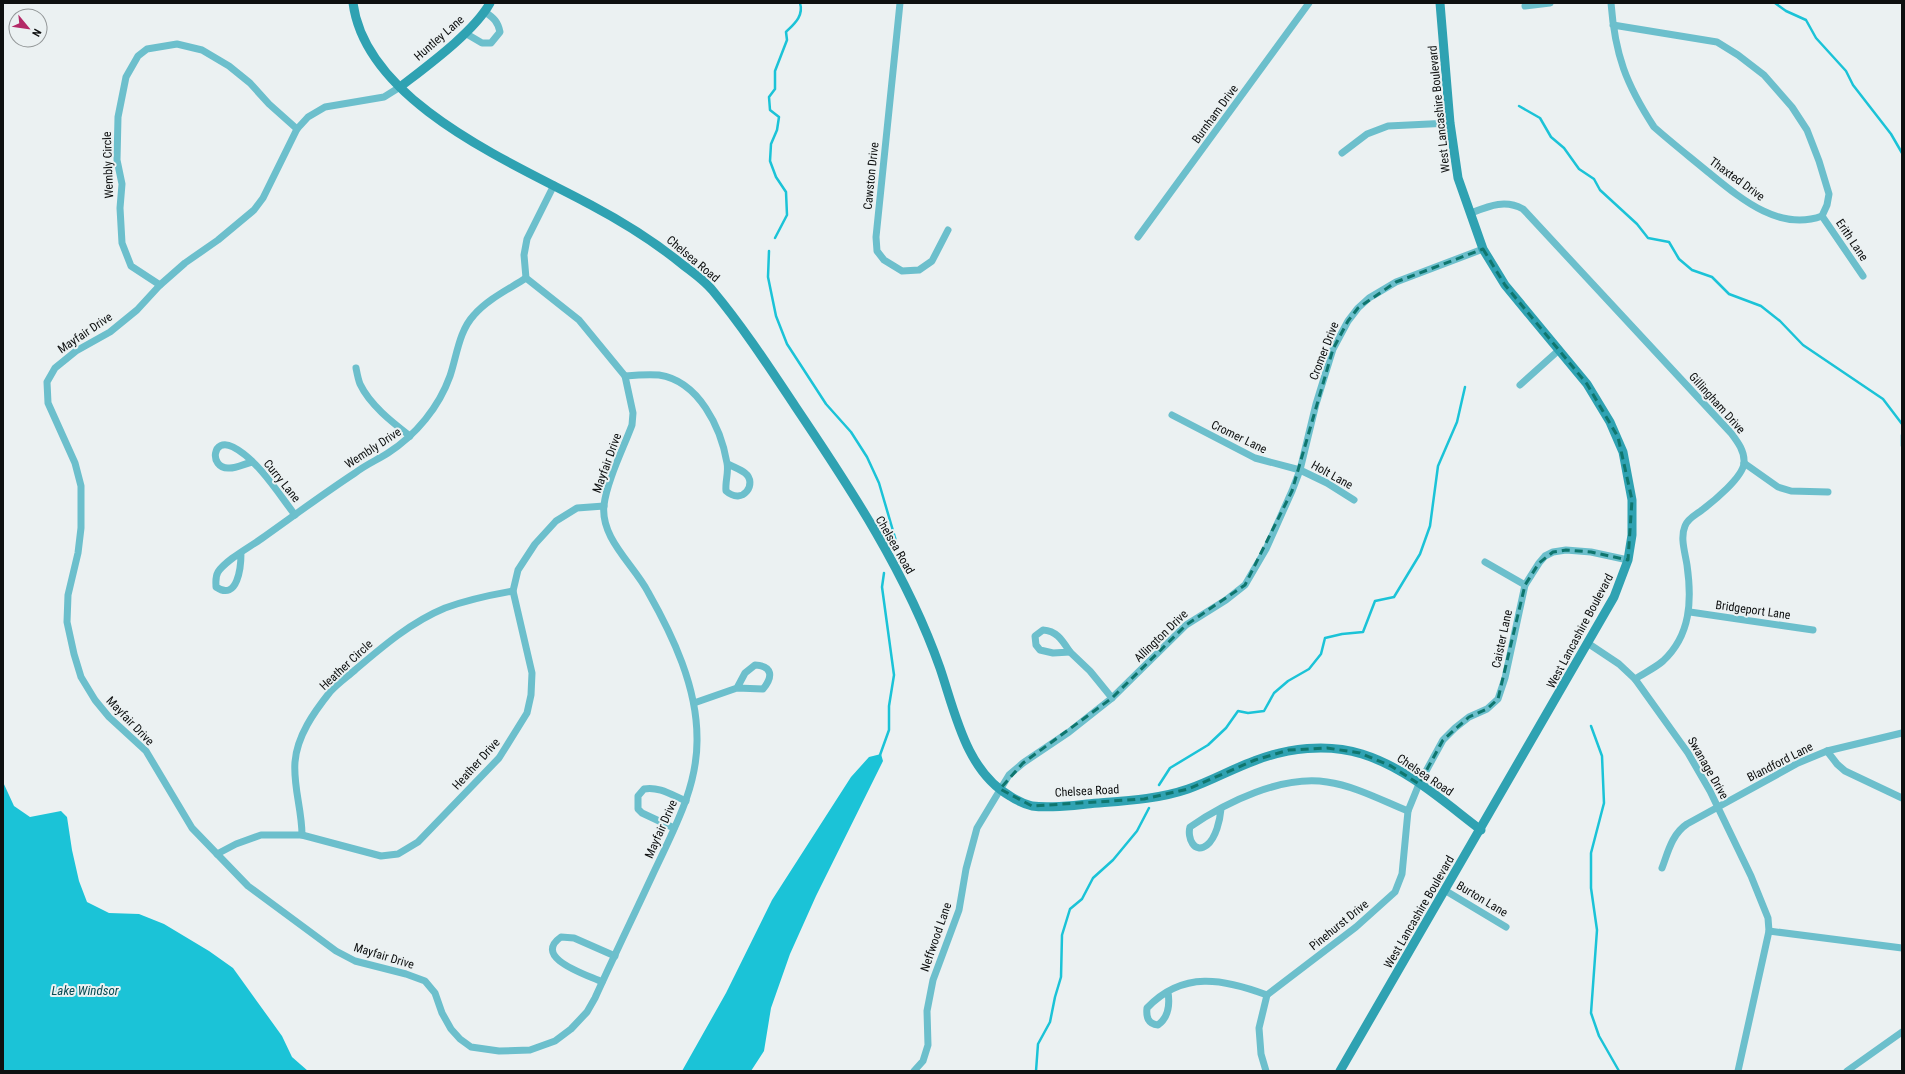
<svg xmlns="http://www.w3.org/2000/svg" width="1905" height="1074" viewBox="0 0 1905 1074" font-family="'Roboto Condensed',sans-serif">
	<rect width="100%" height="100%" fill="#ebf1f2"/>
	<!-- water -->
	<g fill="#1bc3d7">
		<polygon points="881,754 883,761 816,896 790,954 771,1008 764,1051 751,1071 682,1071 726,993 772,900 851,777 869,757"/>
		<polygon points="3,782 14,806 30,817 61,811 67,817 72,850 79,881 87,902 109,913 139,914 164,924 209,951 233,968 282,1036 292,1057 308,1071 3,1071"/>
	</g>
	<g fill="none" stroke-linecap="round" stroke-linejoin="round">
		<!-- stream -->
		<g stroke="#1bc3d7" stroke-width="2.5">
			<polyline points="1775,3 1786,11 1806,20 1816,38 1846,71 1853,85 1891,134 1902,153"/>
			<polyline points="1519,106 1540,118 1551,137 1564,148 1579,169 1594,179 1600,190 1637,224 1648,238 1669,242 1679,259 1692,270 1712,277 1729,294 1761,306 1780,321 1803,345 1883,399 1902,424"/>
			<path d="M 775,238 L 787,215 L 786,192 L 776,177 L 770,161 L 771,144 L 777,130 L 779,117 L 770,110 L 769,97 L 775,89 L 775,71 L 787,40 L 786,32 C 794,24 804,16 800,3"/>
			<polyline points="769,251 768,277 776,316 787,344 826,404 851,432 867,457 879,483 896,541"/>
			<polyline points="1902,435 1902,446"/>
			<polyline points="1591,726 1602,756 1604,803 1591,853 1591,888 1597,930 1591,1013 1599,1036 1619,1071"/>
			<polyline points="880,755 889,730 889,706 894,675 882,587 884,573"/>
			<polyline points="1159,785 1170,768 1208,745 1226,728 1238,711 1248,713 1264,711 1274,693 1288,681 1309,669 1321,654 1325,638 1342,634 1363,632 1375,601 1394,597 1420,554 1430,526 1438,466 1457,422 1465,387"/>
			<polyline points="1036,1071 1038,1044 1050,1022 1055,997 1061,977 1062,935 1070,909 1082,899 1093,878 1113,860 1137,831 1149,808"/>
		</g>
		<!-- street -->
		<g stroke="#6cbfcc" stroke-width="7">
			<polyline points="900,3 876,237 877,251 884,260 902,271 919,270 932,261 948,230"/>
			<path d="M 1611,3 C 1615,55 1626,84 1654,127 C 1672,143 1690,157 1708,172 C 1740,198 1779,232 1822,216 L 1827,205 L 1829,194 L 1819,161 L 1807,130 L 1792,107 L 1764,75 L 1738,55 L 1717,42 L 1613,25"/>
			<polyline points="1525,6 1550,3"/>
			<path d="M 465,33 L 482,43 L 491,43 L 500,32 C 498,22 494,18 485,12"/>
			<path d="M 400,87 L 384,97 L 325,107 L 308,117 L 297,129 L 263,198 L 254,210 L 218,240 L 185,263 L 160,285 L 137,310 L 110,332 L 76,351 L 55,368 L 47,382 L 48,403 L 75,463 L 81,486 L 81,528 L 78,553 L 68,595 L 67,622 L 74,654 L 81,677 L 95,700 L 109,717 L 146,751 L 192,828 L 248,886 L 336,951 L 355,961 L 406,974 L 425,981 L 435,993 L 442,1013 L 451,1029 L 460,1039 L 471,1047 L 499,1051 L 530,1050 L 555,1041 L 571,1029 L 587,1012 L 595,998 C 614,956 634,915 653,874 C 673,831 698,787 697,738 C 697,687 673,636 648,592 C 634,565 600,538 604,505 C 607,481 623,449 632,425 L 633,413 L 625,376 L 579,320 L 526,278 L 524,255 L 527,239 L 554,185"/>
			<polyline points="1342,153 1367,134 1388,126 1450,123"/>
			<path d="M 1471,213 C 1489,206 1505,199 1523,209 L 1731,433 C 1737,441 1745,451 1744,463 C 1743,477 1714,501 1702,510 C 1696,515 1688,518 1685,526 C 1680,538 1685,552 1687,565 C 1692,600 1691,635 1663,661 C 1655,668 1644,673 1635,679"/>
			<polyline points="1822,216 1863,276"/>
			<polyline points="1138,237 1309,3"/>
			<polyline points="160,285 131,266 122,243 120,208 122,184 117,160 118,117 126,77 138,56 147,49 177,44 202,50 229,66 250,83 269,104 297,129"/>
			<path d="M 356,368 C 357,373 358,379 360,384 C 370,405 392,422 410,436"/>
			<path d="M 625,376 C 636,375 648,374 659,375 C 699,381 721,428 727,463 C 729,472 725,481 726,491 C 743,506 758,483 745,473 C 740,469 733,467 728,464"/>
			<polyline points="1520,385 1559,350"/>
			<polyline points="1172,415 1255,458 1300,470 1327,483 1354,500"/>
			<path d="M 252,462 C 244,464 235,469 228,468 C 209,468 212,436 233,447 C 257,459 279,494 295,515"/>
			<polyline points="1744,463 1778,487 1791,491 1828,492"/>
			<path d="M 241,553 C 241,566 238,602 216,587 C 216,582 215,577 218,572 C 226,560 248,548 261,539 C 292,517 323,494 355,473 C 365,465 377,460 388,453 C 416,435 439,407 450,376 C 457,355 459,331 474,315 C 488,299 509,289 526,278"/>
			<polyline points="1485,562 1525,585"/>
			<polyline points="1690,612 1813,630"/>
			<path d="M 1043,630 C 1057,631 1062,640 1070,652 L 1053,653 L 1040,650 L 1036,645 L 1035,636 Z"/>
			<polyline points="1589,644 1619,664 1635,679 1688,753 1710,791 1751,876 1768,918 1769,931"/>
			<polyline points="1070,652 1090,671 1112,698"/>
			<path d="M 694,703 L 737,688 L 763,689 C 773,677 773,666 755,665 L 745,673 L 737,688"/>
			<polyline points="1827,751 1837,764 1845,771 1902,798"/>
			<path d="M 1221,809 C 1220,820 1216,838 1207,845 C 1194,855 1187,837 1190,827 C 1226,802 1282,775 1327,782 C 1355,786 1381,800 1408,811"/>
			<path d="M 674,828 L 642,813 L 638,809 L 638,796 L 644,789 C 658,786 672,795 686,801"/>
			<path d="M 302,835 C 302,810 293,786 295,762 C 297,736 314,712 330,692 C 337,684 347,677 355,670 C 382,647 411,622 445,608 C 467,600 490,595 513,591"/>
			<polyline points="217,854 236,844 261,835 302,835 381,856 398,854 418,842 499,758 527,713 531,695 532,673 513,591 518,570 535,544 556,521 577,508 604,506"/>
			<path d="M 1662,868 C 1668,852 1672,834 1687,824 L 1798,763 L 1827,751 L 1902,733"/>
			<polyline points="1446,891 1506,927"/>
			<path d="M 602,982 C 588,975 531,958 561,937 L 574,938 L 615,956"/>
			<path d="M 1168,992 C 1170,1005 1169,1017 1158,1025 C 1148,1024 1146,1017 1147,1008 C 1183,970 1224,979 1267,995"/>
			<polyline points="914,1071 923,1061 928,1045 927,1011 933,980 959,910 966,869 977,828 1009,775 1023,763 1069,732 1112,698 1186,625 1226,600 1245,585 1266,549 1292,491 1300,470 1316,404 1333,349 1348,321 1358,308 1369,298 1396,282 1483,249"/>
			<polyline points="1266,1071 1261,1054 1259,1028 1267,995 1356,927 1395,892 1402,874 1408,811 1419,784 1443,740 1455,728 1469,717 1487,709 1498,699 1505,678 1525,585 1539,563 1545,556 1553,552 1566,550 1591,552 1628,560"/>
			<polyline points="1738,1071 1769,931 1902,948"/>
			<polyline points="1847,1071 1902,1032"/>
		</g>
		<!-- secondary -->
		<g stroke="#2fa2b2" stroke-width="9">
			<path d="M 353,3 C 366,103 513,163 591,205 C 623,222 655,242 683,265 C 694,273 705,281 713,291 C 743,327 769,367 795,406 C 851,489 907,574 940,668 C 955,712 966,771 1010,796 C 1016,800 1025,804 1032,806 C 1046,808 1073,806 1087,804 C 1121,801 1156,800 1188,789 C 1211,781 1232,769 1254,761 C 1287,748 1327,743 1362,754 C 1407,768 1444,802 1481,830"/>
			<path d="M 400,87 C 427,66 474,32 490,3"/>
			<polyline points="1340,1071 1614,597 1628,560 1632,535 1632,500 1623,452 1610,422 1587,384 1505,285 1483,249 1458,178 1450,123 1440,3"/>
		</g>
	</g>
	<!-- marked area -->
	<path fill="none" stroke="#0f766e" stroke-width="3" stroke-dasharray="8 5" stroke-linejoin="round" d="M 1483,249 L 1505,285 L 1587,384 L 1618,437 L 1632,500 L 1628,560 L 1591,552 L 1566,550 L 1553,552 L 1539,563 L 1525,585 L 1498,699 L 1487,709 L 1469,717 L 1443,740 L 1419,784 L 1391,766 L 1360,753 L 1327,748 L 1289,750 L 1255,760 L 1188,789 L 1144,799 L 1032,806 L 1000,789 L 1023,763 L 1112,698 L 1186,625 L 1245,585 L 1292,491 L 1333,349 L 1348,321 L 1358,308 L 1396,282 Z"/>
	<g text-anchor="middle" dominant-baseline="central" stroke-width="4" stroke-linejoin="round" paint-order="stroke">
		<!-- street labels -->
		<g font-size="12" fill="#0e1010" stroke="#ebf1f2">
			<text transform="translate(439 38) rotate(-41)">Huntley Lane</text>
			<text transform="translate(1439 109) rotate(-96)">West Lancashire Boulevard</text>
			<text transform="translate(1215 114) rotate(-54)">Burnham Drive</text>
			<text transform="translate(108 165) rotate(-92)">Wembly Circle</text>
			<text transform="translate(871 176) rotate(-84)">Cawston Drive</text>
			<text transform="translate(1737 179) rotate(36)">Thaxted Drive</text>
			<text transform="translate(1852 240) rotate(56)">Erith Lane</text>
			<text transform="translate(693 259) rotate(40)">Chelsea Road</text>
			<text transform="translate(85 333) rotate(-34)">Mayfair Drive</text>
			<text transform="translate(1324 351) rotate(-69)">Cromer Drive</text>
			<text transform="translate(1717 403) rotate(48)">Gillingham Drive</text>
			<text transform="translate(1239 437) rotate(26)">Cromer Lane</text>
			<text transform="translate(373 448) rotate(-33)">Wembly Drive</text>
			<text transform="translate(607 463) rotate(-70)">Mayfair Drive</text>
			<text transform="translate(1332 475) rotate(29)">Holt Lane</text>
			<text transform="translate(282 481) rotate(51)">Curry Lane</text>
			<text transform="translate(895 545) rotate(60)">Chelsea Road</text>
			<text transform="translate(1753 610) rotate(8)">Bridgeport Lane</text>
			<text transform="translate(1580 631) rotate(-62)">West Lancashire Boulevard</text>
			<text transform="translate(1161 636) rotate(-44)">Allington Drive</text>
			<text transform="translate(1502 639) rotate(-78)">Caister Lane</text>
			<text transform="translate(346 665) rotate(-43)">Heather Circle</text>
			<text transform="translate(130 721) rotate(46)">Mayfair Drive</text>
			<text transform="translate(1780 762) rotate(-27)">Blandford Lane</text>
			<text transform="translate(476 764) rotate(-48)">Heather Drive</text>
			<text transform="translate(1708 768) rotate(60)">Swanage Drive</text>
			<text transform="translate(1425 775) rotate(34)">Chelsea Road</text>
			<text transform="translate(1087 791) rotate(-3)">Chelsea Road</text>
			<text transform="translate(661 829) rotate(-66)">Mayfair Drive</text>
			<text transform="translate(1482 899) rotate(31)">Burton Lane</text>
			<text transform="translate(1419 912) rotate(-60)">West Lancashire Boulevard</text>
			<text transform="translate(1339 925) rotate(-39)">Pinehurst Drive</text>
			<text transform="translate(936 937) rotate(-71)">Neffwood Lane</text>
			<text transform="translate(384 956) rotate(17)">Mayfair Drive</text>
		</g>
		<!-- water labels -->
		<g font-size="13" font-style="italic" fill="#094c54" stroke="#ebf1f2">
			<text x="85" y="990">Lake Windsor</text>
		</g>
	</g>
	<!-- border -->
	<rect width="1905" height="1074" fill="none" stroke="#0e1010" stroke-width="8"/>
	<!-- north arrow -->
	<g transform="translate(28 28) rotate(119)"><circle r="19" fill="#ebf1f2" stroke="#939798"/>
	<path d="M0-3L7 15L0 10L-7 15Z" fill="#b32967"/>
	<text y="-6" font-size="11" font-weight="bold" text-anchor="middle" fill="#0e1010">N</text>
	</g>
</svg>
